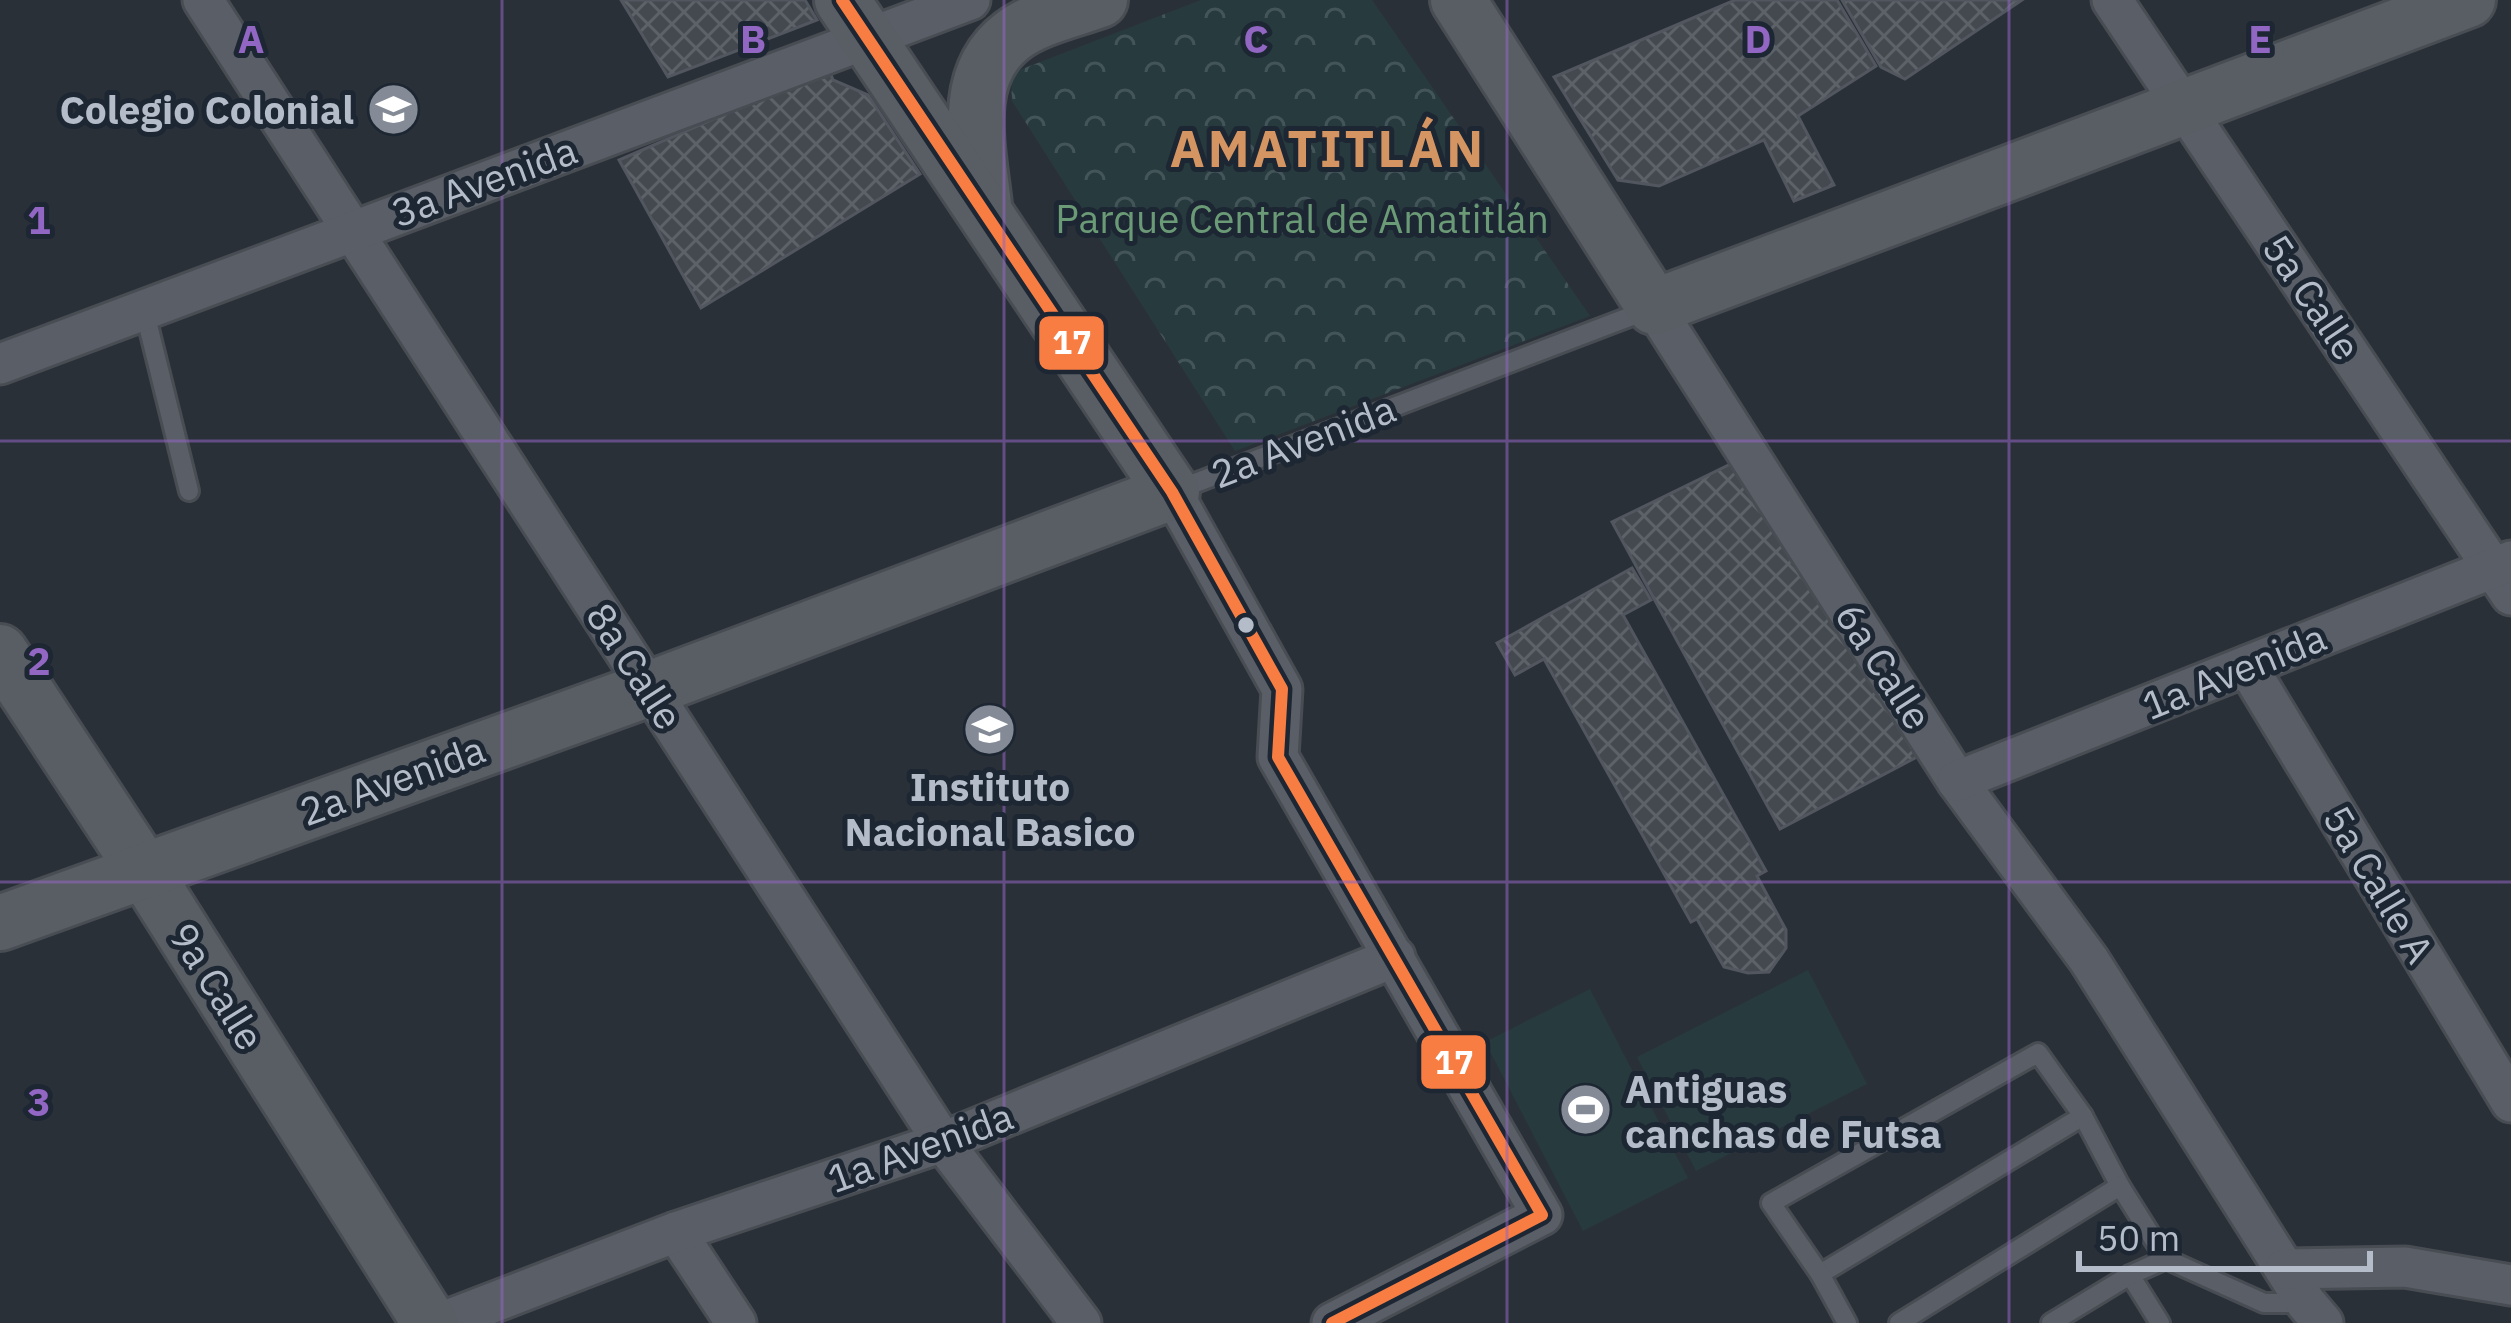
<svg xmlns="http://www.w3.org/2000/svg" width="2511" height="1323" viewBox="0 0 2511 1323" font-family="'IBM Plex Sans',sans-serif">
	<defs>
		<pattern id="park-crowns" width="20" height="18" patternUnits="userSpaceOnUse" patternTransform="scale(3)"><rect width="20" height="18" fill="#273a3e"/><path d="M2 6a3 3 0 1 1 6 0M12 15a3 3 0 1 1 6 0" fill="none" stroke="#445559"/></pattern>
		<pattern id="building-cross-hatch" width="8" height="8" patternUnits="userSpaceOnUse" patternTransform="scale(3)"><rect width="8" height="8" fill="#444950"/><path d="M0 0l8 8M0 8l8-8" fill="none" stroke="#5d6168"/></pattern>
	</defs>
	<rect width="100%" height="100%" fill="#2a3038"/>
	<!-- green -->
	<g fill="#273a3e">
		<polygon points="1808,970 1867,1084 1696,1171 1637,1057"/>
		<polygon points="1590,989 1688,1178 1583,1231 1485,1042"/>
	</g>
	<!-- park -->
	<polygon fill="url(#park-crowns)" points="1201,0 1372,0 1590,316 1235,451 1012,101 1011,78 1017,71"/>
	<!-- building -->
	<g fill="url(#building-cross-hatch)" stroke="#52575f" stroke-width="3">
		<polygon points="621,0 805,0 817,20 668,77"/>
		<polygon points="1735,0 1837,0 1876,66 1798,116 1834,185 1794,201 1764,140 1659,186 1618,180 1554,77"/>
		<polygon points="1842,0 2022,0 1905,79 1881,67"/>
		<polygon points="829,69 833,80 868,95 920,174 701,308 619,160"/>
		<polygon points="1745,457 1917,757 1780,829 1612,522"/>
		<polygon points="1632,568 1651,600 1623,615 1766,871 1757,876 1786,930 1786,948 1769,972 1748,973 1724,967 1697,919 1691,922 1544,659 1515,675 1497,643"/>
	</g>
	<g fill="none" stroke-linecap="round" stroke-linejoin="round">
		<defs>
			<g id="lane">
				<polyline points="144,309 189,491"/>
				<polyline points="1177,490 1650,309"/>
				<polyline points="1820,1274 2083,1116"/>
				<polyline points="2130,1275 2160,1323"/>
				<polyline points="1847,1323 1820,1274 1771,1203 2038,1053 2083,1116 2120,1186"/>
				<polyline points="1899,1323 2120,1186 2166,1259"/>
				<polyline points="2051,1323 2130,1275 2166,1259 2264,1303 2306,1303"/>
			</g>
			<g id="street">
				<polyline points="203,0 943,1142 1081,1323"/>
				<polyline points="2112,0 2511,595"/>
				<polyline points="1654,307 1957,781 2089,960 2306,1303 2323,1323"/>
				<polyline points="0,364 970,0"/>
				<polyline points="1172,492 1282,689 1278,757 1542,1215 1332,1323"/>
				<polyline points="2247,666 2511,1102"/>
				<polyline points="1957,781 2511,561"/>
				<polyline points="676,1232 736,1323"/>
				<polyline points="2285,1269 2405,1267 2511,1285"/>
				<polyline points="440,1323 676,1232 943,1142 1395,957"/>
			</g>
			<g id="secondary">
				<polyline points="1458,0 1654,307 2468,0"/>
				<path d="M 984,205 C 978,149 959,76 1012,36 C 1035,18 1073,10 1100,0"/>
				<polyline points="0,652 143,869 430,1323"/>
				<polyline points="0,923 649,689 1172,492 842,0"/>
			</g>
		</defs>
		<!-- lane casing -->
		<use href="#lane" stroke="#484c53" stroke-width="24"/>
		<!-- street casing -->
		<use href="#street" stroke="#484c53" stroke-width="45"/>
		<!-- secondary casing -->
		<use href="#secondary" stroke="#484c53" stroke-width="60"/>
		<!-- lane -->
		<use href="#lane" stroke="#5a5e66" stroke-width="18"/>
		<!-- street -->
		<use href="#street" stroke="#5a5e66" stroke-width="39"/>
		<!-- secondary -->
		<use href="#secondary" stroke="#595d64" stroke-width="54"/>
		<defs>
			<polyline id="bus-1" points="842,0 1172,492 1282,689 1278,757 1542,1215 1332,1323"/>
		</defs>
		<!-- bus-1 casing -->
		<use href="#bus-1" stroke="#1d2633" stroke-width="21"/>
		<!-- bus-1 -->
		<use href="#bus-1" stroke="#f77d43" stroke-width="12"/>
	</g>
	<!-- grid -->
	<path fill="none" stroke="#9266c3" stroke-width="3" stroke-opacity="0.55" d="M 502,0 L 502,1323M 1004,0 L 1004,1323M 1507,0 L 1507,1323M 2009,0 L 2009,1323M 0,441 L 2511,441M 0,882 L 2511,882"/>
	<!-- icons -->
	<defs>
		<symbol id="school-disc" viewBox="-11 -11 22 22"><circle r="9.5" fill="#848b96" stroke="#1d2633"/><path d="M0-5L7-2L0 1L-7-2ZM-4 1L0 2.5L4 1V4Q0 6-4 4Z" fill="#fff"/></symbol>
		<symbol id="stadium-disc" viewBox="-11 -11 22 22"><circle r="9.5" fill="#848b96" stroke="#1d2633"/><path d="M0-5a6.5 5 0 1 0 0 10a6.5 5 0 1 0 0-10ZM-3.5-1.8h7v3.6h-7Z" fill="#fff"/></symbol>
	</defs>
	<g fill-rule="evenodd">
		<use href="#school-disc" x="364" y="80" width="59" height="59"/>
		<use href="#school-disc" x="960" y="700" width="59" height="59"/>
		<use href="#stadium-disc" x="1556" y="1080" width="59" height="59"/>
	</g>
	<!-- markers -->
	<circle fill="#b4bcc9" stroke="#1d2633" stroke-width="4.5" cx="1246" cy="625" r="10"/>
	<g text-anchor="middle" dominant-baseline="central" stroke-width="10" stroke-linejoin="round" paint-order="stroke">
		<!-- poi labels -->
		<g font-size="39" font-weight="bold" fill="#b4bcc9" stroke="#1d2633" text-anchor="end">
			<text x="354" y="109">Colegio Colonial</text>
			<text x="990" y="786" text-anchor="middle">Instituto<tspan x="990" dy="45">Nacional Basico</tspan></text>
			<text x="1625" y="1088" text-anchor="start">Antiguas<tspan x="1625" dy="45">canchas de Futsa</tspan></text>
		</g>
		<!-- street labels -->
		<g font-size="39" fill="#b4bcc9" stroke="#1d2633">
			<text transform="translate(484 181) rotate(-20)">3a Avenida</text>
			<text transform="translate(2312 297) rotate(56)">5a Calle</text>
			<text transform="translate(1303 441) rotate(-21)">2a Avenida</text>
			<text transform="translate(635 666) rotate(57)">8a Calle</text>
			<text transform="translate(1884 666) rotate(57)">6a Calle</text>
			<text transform="translate(2234 671) rotate(-22)">1a Avenida</text>
			<text transform="translate(392 780) rotate(-20)">2a Avenida</text>
			<text transform="translate(2379 884) rotate(59)">5a Calle A</text>
			<text transform="translate(217 986) rotate(58)">9a Calle</text>
			<text transform="translate(920 1147) rotate(-20)">1a Avenida</text>
		</g>
		<!-- park labels -->
		<g font-size="39" fill="#6b9a76" stroke="#1d2633">
			<text x="1302" y="218">Parque Central de Amatitlán</text>
		</g>
		<!-- district labels -->
		<g font-size="51" font-weight="bold" letter-spacing="3" fill="#d59563" stroke="#1d2633">
			<text x="1328" y="148">AMATITLÁN</text>
		</g>
	</g>
	<g font-size="39" text-anchor="middle" font-weight="bold" fill="#9266c3" stroke="#1d2633" stroke-width="10" stroke-linejoin="round" paint-order="stroke">
		<text x="251" y="53">A</text>
		<text x="753" y="53">B</text>
		<text x="1256" y="53">C</text>
		<text x="1758" y="53">D</text>
		<text x="2260" y="53">E</text>
		<text x="39" y="234">1</text>
		<text x="39" y="675">2</text>
		<text x="39" y="1116">3</text>
	</g>
	<g stroke="#1d2633" stroke-width="4.5">
		<rect x="1037" y="314" width="69" height="58" rx="12" fill="#f77d43"/>
		<rect x="1419" y="1033" width="69" height="58" rx="12" fill="#f77d43"/>
	</g>
	<g font-size="33" text-anchor="middle" font-weight="bold" fill="#fff">
		<text x="1072" y="354">17</text>
		<text x="1454" y="1074">17</text>
	</g>
	<!-- scale -->
	<path d="M2079 1251v18h291v-18" fill="none" stroke="#b4bcc9" stroke-width="6"/>
	<text x="2097" y="1251" font-size="36" fill="#b4bcc9" stroke="#1d2633" stroke-width="9" paint-order="stroke">50 m</text>
</svg>
